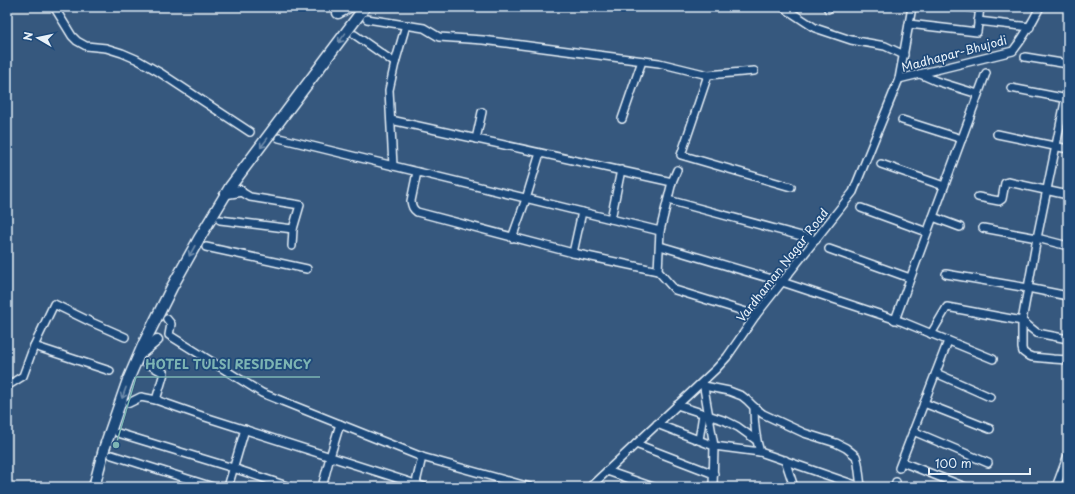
<svg xmlns="http://www.w3.org/2000/svg" width="1075" height="494" viewBox="0 0 1075 494" font-family="'Playpen Sans',sans-serif">
	<rect width="100%" height="100%" fill="#36587e"/>
	<filter id="ink" filterUnits="userSpaceOnUse"><feTurbulence type="fractalNoise" baseFrequency=".025" numOctaves="2"/><feDisplacementMap in="SourceGraphic" scale="8" xChannelSelector="R" yChannelSelector="G"/><feConvolveMatrix kernelMatrix="1 2 1 2 8 2 1 2 1" color-interpolation-filters="sRGB"/></filter>
	<g filter="url(#ink)">
		<g fill="none" stroke-linecap="round" stroke-linejoin="round">
			<defs>
				<g id="minor">
					<polyline points="55,7 56,10 72,36 77,41 86,46 106,48 122,53 136,59 159,72 250,132"/>
					<polyline points="783,7 815,28 851,40 885,46 904,55"/>
					<polyline points="967,7 980,9"/>
					<polyline points="828,9 828,7"/>
					<polyline points="367,19 424,28 439,37 483,40 659,63 708,75 754,71"/>
					<polyline points="978,21 1030,27"/>
					<polyline points="909,24 977,32 980,7"/>
					<polyline points="355,35 395,63"/>
					<polyline points="1025,57 1068,64"/>
					<polyline points="920,74 936,81 978,94"/>
					<polyline points="708,75 681,155 791,187"/>
					<path d="M 899,79 L 1013,51 C 1024,37 1032,23 1040,7"/>
					<polyline points="1068,87 1037,238 1022,321 1022,348 1023,352 1027,355 1032,357 1053,359 1068,360"/>
					<polyline points="1011,88 1068,99"/>
					<polyline points="622,119 642,61"/>
					<polyline points="391,120 672,182"/>
					<polyline points="902,120 962,139"/>
					<polyline points="997,134 1068,149"/>
					<polyline points="279,138 660,231"/>
					<polyline points="476,139 482,112"/>
					<polyline points="881,164 944,186"/>
					<polyline points="393,166 389,90 395,63 406,25"/>
					<path d="M 417,172 L 411,201 C 412,207 413,209 417,212 L 573,253 L 658,271 L 675,290 L 756,315"/>
					<polyline points="240,191 250,197 300,205 293,229 292,246"/>
					<polyline points="978,197 999,201 1002,199 1005,183 1008,182 1068,195"/>
					<polyline points="668,200 816,240"/>
					<polyline points="861,208 927,232"/>
					<polyline points="933,217 960,227"/>
					<polyline points="611,219 621,170"/>
					<polyline points="220,220 293,229"/>
					<polyline points="983,228 1037,238 1068,246"/>
					<polyline points="512,238 526,199 540,153"/>
					<polyline points="660,246 782,282 903,322 993,359"/>
					<polyline points="206,247 307,269"/>
					<polyline points="829,249 910,278"/>
					<polyline points="573,253 582,212"/>
					<polyline points="658,271 660,231 672,182 677,170"/>
					<polyline points="946,274 1028,288 1068,296"/>
					<polyline points="167,319 171,324 169,335 262,393 422,457 530,487"/>
					<polyline points="895,320 986,73"/>
					<polyline points="931,334 947,307 1022,321 1037,333 1068,339"/>
					<polyline points="34,346 110,371"/>
					<polyline points="146,363 164,373 156,400"/>
					<polyline points="936,373 990,397"/>
					<polyline points="703,382 714,446 713,487"/>
					<polyline points="7,386 23,376 34,346 54,304 91,322 125,337"/>
					<polyline points="704,386 729,391 742,396 747,400 754,407 763,414 804,433 836,443 846,448 856,456 858,463 861,487"/>
					<polyline points="129,403 141,397 156,400 202,416 425,487"/>
					<polyline points="924,403 990,429"/>
					<polyline points="677,405 726,421 738,427 756,440"/>
					<path d="M 754,407 C 754,423 755,437 760,452"/>
					<polyline points="657,424 714,446 760,452 861,487"/>
					<polyline points="913,431 988,463"/>
					<polyline points="118,433 233,468 290,487"/>
					<polyline points="699,440 703,414"/>
					<polyline points="636,444 714,474"/>
					<polyline points="112,455 213,487"/>
					<polyline points="785,460 794,487"/>
					<polyline points="902,462 965,487"/>
					<polyline points="899,468 948,341"/>
					<polyline points="607,471 653,487"/>
					<polyline points="228,487 245,429"/>
					<polyline points="322,487 330,457 340,424"/>
					<polyline points="415,487 422,457"/>
					<polyline points="590,487 716,369 727,357 756,315 853,192 899,79 912,7"/>
					<polyline points="895,487 896,482"/>
					<polyline points="1056,487 1068,455"/>
				</g>
				<g id="highway">
					<polyline points="338,13 349,7"/>
					<polyline points="227,193 240,191"/>
					<polyline points="140,354 157,340"/>
					<polyline points="94,487 104,449 128,380 144,343 172,287 200,237 230,187 365,7"/>
				</g>
			</defs>
			<!-- minor casing -->
			<use href="#minor" stroke="#e8f1f8" stroke-width="10"/>
			<!-- highway casing -->
			<use href="#highway" stroke="#e8f1f8" stroke-width="13"/>
			<!-- minor -->
			<use href="#minor" stroke="#1f4a7a" stroke-width="7"/>
			<!-- highway -->
			<use href="#highway" stroke="#1f4a7a" stroke-width="10"/>
		</g>
		<!-- one-way arrows -->
		<defs><path id="oneway-shaft" d="M-6 0H5M1.5-3L5.5 0L1.5 3" fill="none" stroke-width="1.6" stroke-linecap="round" stroke-linejoin="round"/></defs>
		<g stroke="#6f8dac">
			<use href="#oneway-shaft" transform="translate(342 38) rotate(126)"/>
			<use href="#oneway-shaft" transform="translate(264 143) rotate(127)"/>
			<use href="#oneway-shaft" transform="translate(192 251) rotate(119)"/>
			<use href="#oneway-shaft" transform="translate(124 393) rotate(110)"/>
		</g>
	</g>
	<g text-anchor="middle" dominant-baseline="central" stroke-width="3.5" stroke-linejoin="round" paint-order="stroke">
		<!-- street labels -->
		<g font-size="12" fill="#e8f1f8" stroke="#1f4a7a">
			<text transform="translate(954 53) rotate(-15)">Madhapar-Bhujodi</text>
			<text transform="translate(782 265) rotate(-52)">Vardhaman Nagar Road</text>
		</g>
	</g>
	<!-- callouts -->
	<path fill="none" stroke="#7cb4b3" stroke-width="1.5" d="M116 445L136 377H320"/>
	<circle fill="#7cb4b3" stroke="#1f4a7a" stroke-width="1.5" cx="116" cy="445" r="4"/>
	<g font-size="13" text-anchor="middle" font-weight="bold" fill="#7cb4b3" stroke="#1f4a7a" stroke-width="3.5" stroke-linejoin="round" paint-order="stroke">
		<text x="228" y="369">HOTEL TULSI RESIDENCY</text>
	</g>
	<!-- margin -->
	<rect width="1075" height="494" fill="none" stroke="#1f4a7a" stroke-width="24"/>
	<rect x="12" y="12" width="1051" height="470" fill="none" stroke="#e8f1f8" stroke-width="1.5" filter="url(#ink)"/>
	<!-- north arrow -->
	<g transform="translate(38 38) rotate(279)" stroke="#1f4a7a" stroke-width="3" paint-order="stroke">
	<path d="M0-3L7 15L0 10L-7 15Z" fill="#e8f1f8"/>
	<text y="-6" font-size="11" font-weight="bold" text-anchor="middle" fill="#e8f1f8">N</text>
	</g>
	<!-- scale -->
	<path d="M929 468v6h101v-6" fill="none" stroke="#e8f1f8" stroke-width="2"/>
	<text x="935" y="468" font-size="12" fill="#e8f1f8" stroke="#1f4a7a" stroke-width="3" paint-order="stroke">100 m</text>
</svg>
